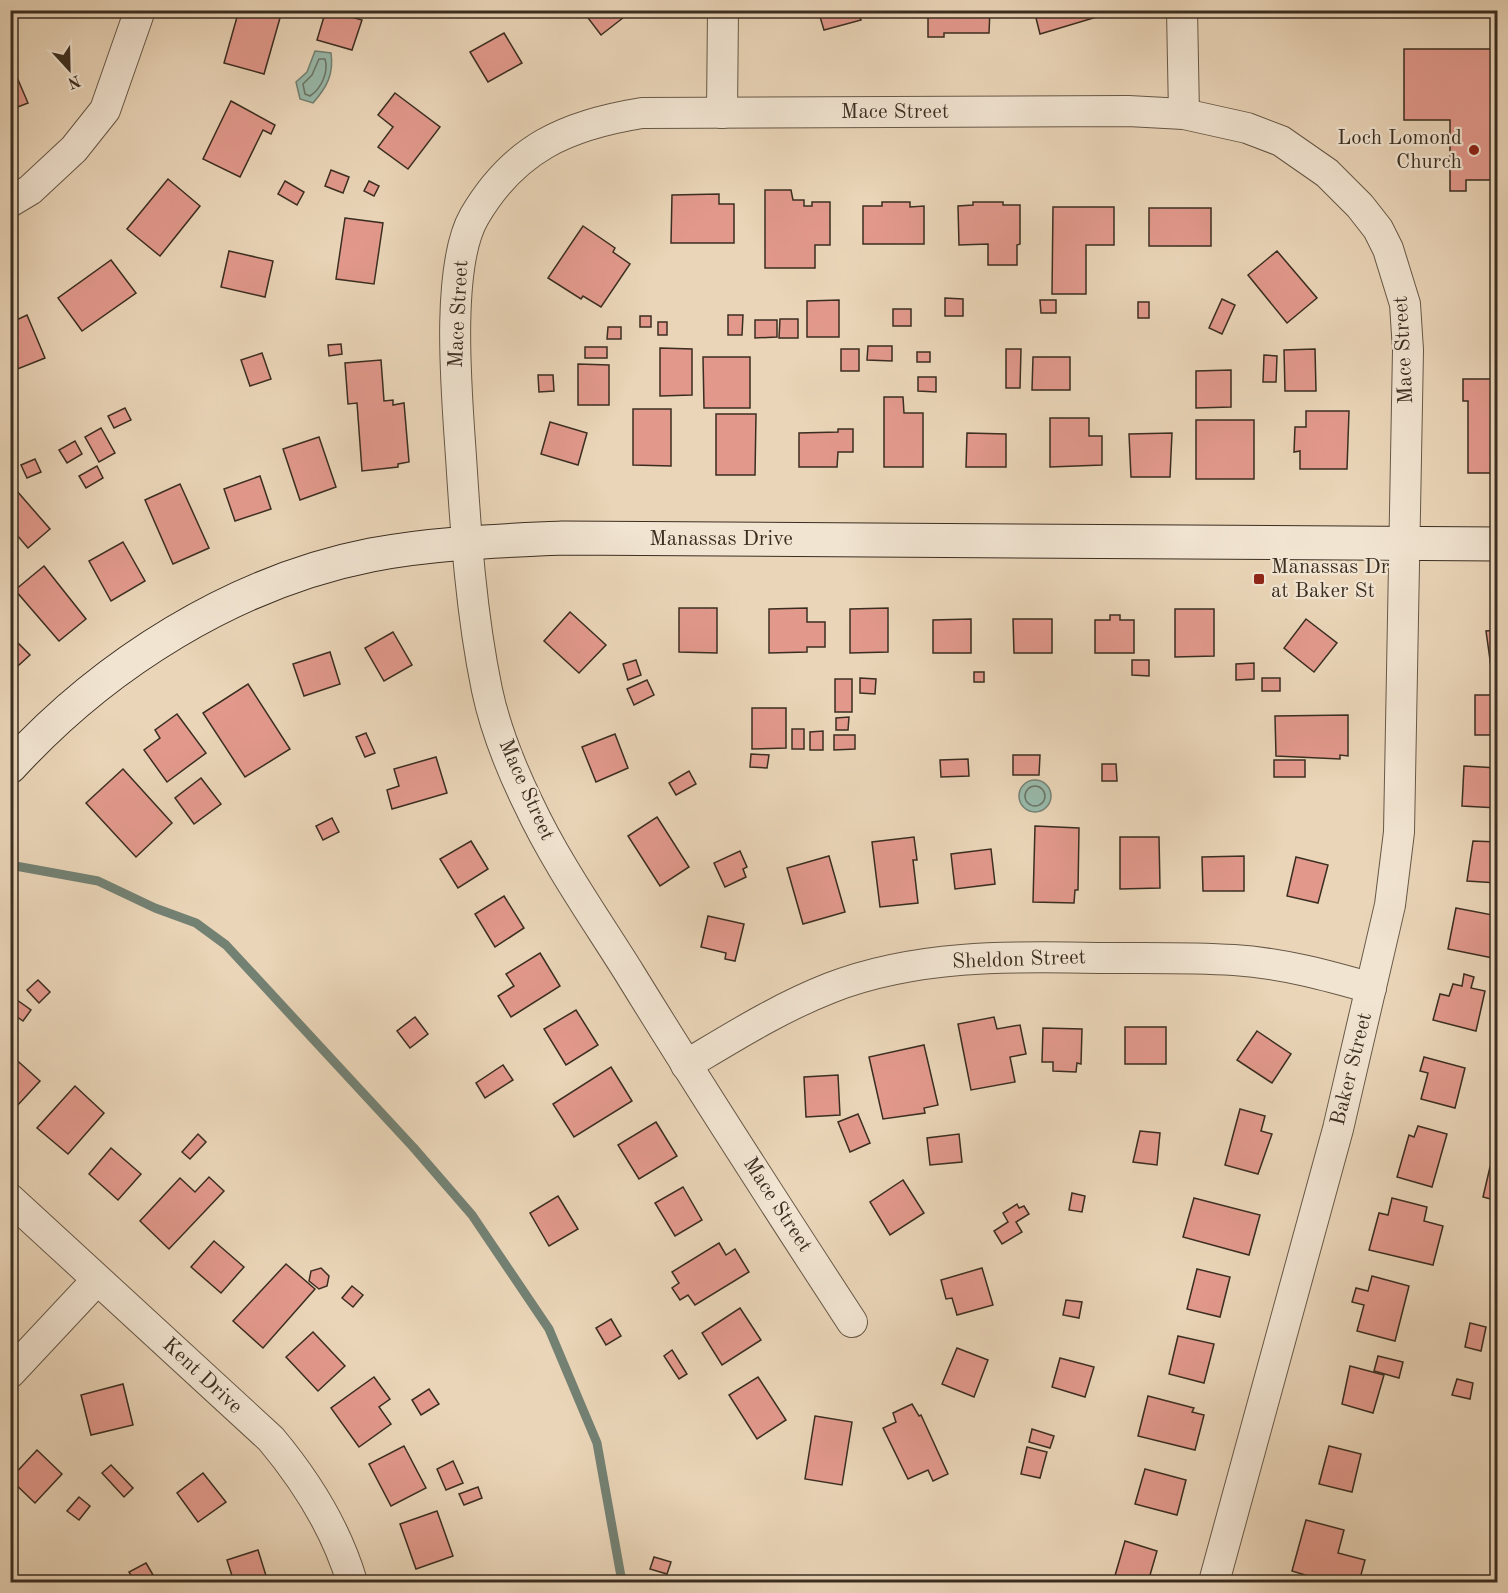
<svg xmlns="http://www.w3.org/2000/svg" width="1508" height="1593" viewBox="0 0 1508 1593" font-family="'Old Standard TT',serif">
	<rect width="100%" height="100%" fill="#ead5b8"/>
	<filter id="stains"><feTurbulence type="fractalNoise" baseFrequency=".00333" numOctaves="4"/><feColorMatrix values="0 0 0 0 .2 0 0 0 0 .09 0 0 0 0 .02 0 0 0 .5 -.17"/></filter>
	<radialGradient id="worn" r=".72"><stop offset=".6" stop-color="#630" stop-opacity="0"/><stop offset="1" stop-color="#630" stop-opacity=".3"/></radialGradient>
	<!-- water -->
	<g fill="#98b9aa" stroke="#738173" stroke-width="1.5">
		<path d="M 315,51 L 331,53 C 334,74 327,87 313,103 L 300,99 L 296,82 L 307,72 Z"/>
		<circle cx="1035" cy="796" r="16"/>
	</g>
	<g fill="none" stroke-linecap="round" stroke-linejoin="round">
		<!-- shore -->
		<g stroke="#6a7466" stroke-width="1.5">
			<path d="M 319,59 L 325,59 C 329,72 321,89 310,96 L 305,94 L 303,84 L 312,75 Z"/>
			<circle cx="1035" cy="796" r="10"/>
		</g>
		<!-- stream -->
		<polyline stroke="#738173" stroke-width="9" points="10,865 98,881 155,908 196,923 226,945 413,1147 472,1215 549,1329 597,1443 622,1582"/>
	</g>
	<!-- building -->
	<g fill="#e2998c" stroke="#3b2e21" stroke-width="1.5">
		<polygon points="239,10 282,11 264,74 224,63"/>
		<polygon points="326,10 362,20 352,50 317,40"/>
		<polygon points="582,10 633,10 601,35"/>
		<polygon points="818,10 858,10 861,20 824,30"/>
		<polygon points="928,10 990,10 989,33 944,33 944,37 928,37"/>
		<polygon points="1034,10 1098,10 1100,16 1040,34"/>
		<polygon points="504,33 522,63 488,82 470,52"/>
		<polygon points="1404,49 1498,49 1498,180 1466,180 1466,191 1450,191 1450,120 1404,120"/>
		<polygon points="10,61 28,103 10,110"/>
		<polygon points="395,93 440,127 408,169 378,147 393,127 378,115"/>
		<polygon points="231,101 275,125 271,134 263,130 240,177 203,159"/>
		<polygon points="331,170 349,177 343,193 325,186"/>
		<polygon points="168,179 200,206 160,256 127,229"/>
		<polygon points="285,181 304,192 297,205 278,194"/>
		<polygon points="369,181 379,186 374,196 364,191"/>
		<polygon points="765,190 791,190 793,200 804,200 804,206 812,206 812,202 830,202 830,245 815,245 815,268 765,268"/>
		<polygon points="719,194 719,204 734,204 734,243 671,243 672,195"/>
		<polygon points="882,202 910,202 910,207 924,206 924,244 863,244 863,206 882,206"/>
		<polygon points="973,202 1003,202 1003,205 1020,205 1020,244 1017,245 1017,265 988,265 988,244 959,245 958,206 973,205"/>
		<polygon points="1053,207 1114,207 1114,245 1086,245 1086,294 1052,294"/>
		<rect x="1149" y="208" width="62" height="38"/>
		<polygon points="345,218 383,223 374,284 336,279"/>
		<polygon points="583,226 615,248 613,252 630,264 601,307 583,296 581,299 548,278"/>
		<polygon points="229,251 273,261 265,297 221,287"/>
		<polygon points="1277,251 1317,298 1287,323 1248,275"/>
		<polygon points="111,260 136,293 82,331 58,298"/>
		<polygon points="945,298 963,299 963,316 945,316"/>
		<polygon points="1222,299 1235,305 1222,334 1209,328"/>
		<polygon points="839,300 839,337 807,337 807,301"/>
		<polygon points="1040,300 1056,300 1056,313 1041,313"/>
		<rect x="1138" y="302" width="11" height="16"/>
		<rect x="893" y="309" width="18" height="17"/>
		<polygon points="27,315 45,358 10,372 10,323"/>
		<polygon points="728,315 743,315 742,335 728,335"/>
		<rect x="640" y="316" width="11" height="11"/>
		<polygon points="780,319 798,319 798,338 779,338"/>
		<polygon points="755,320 777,320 777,337 755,338"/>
		<rect x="658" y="322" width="9" height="13"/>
		<polygon points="608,327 621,327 621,339 607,339"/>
		<polygon points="341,344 342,354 329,356 328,345"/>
		<polygon points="868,346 892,346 892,361 867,360"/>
		<rect x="585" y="347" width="22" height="11"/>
		<polygon points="660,348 692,349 692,395 660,396"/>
		<rect x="841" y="349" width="18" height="22"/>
		<polygon points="1006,349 1021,349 1020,388 1006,388"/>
		<polygon points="1315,349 1316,391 1285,391 1284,350"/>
		<rect x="917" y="352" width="13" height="10"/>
		<polygon points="262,353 271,379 250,386 241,360"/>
		<polygon points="1264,355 1277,356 1276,382 1263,382"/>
		<polygon points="703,357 750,357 750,408 704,408"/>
		<polygon points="1033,357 1070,357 1070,390 1032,390"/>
		<polygon points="381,360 384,401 393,400 393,405 404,403 409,462 398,464 398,467 362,471 357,403 348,404 345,363"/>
		<polygon points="578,364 609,365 609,405 578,405"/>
		<polygon points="1231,370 1231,407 1196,408 1196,371"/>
		<polygon points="538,375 553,375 554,391 539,392"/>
		<polygon points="918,377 936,377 936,392 918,391"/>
		<polygon points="1463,379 1498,379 1498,473 1468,473 1468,401 1463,401"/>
		<polygon points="884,397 903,397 904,413 923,413 923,467 884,467"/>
		<polygon points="125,408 131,420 114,428 108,416"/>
		<polygon points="633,409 671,409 671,466 633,465"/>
		<polygon points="1306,411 1349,411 1347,469 1300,469 1300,451 1294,452 1295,427 1306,427"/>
		<polygon points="716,414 756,414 755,475 716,475"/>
		<polygon points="1050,418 1089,418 1089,436 1102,436 1102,465 1050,467"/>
		<rect x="1196" y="420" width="58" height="59"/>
		<polygon points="550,422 587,433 578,465 541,454"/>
		<polygon points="101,428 115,453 99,462 85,437"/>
		<polygon points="838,429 853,429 853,452 838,452 837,467 799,467 799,433 838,432"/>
		<polygon points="967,433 1006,434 1006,467 966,467"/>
		<polygon points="1172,433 1170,477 1131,477 1129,434"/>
		<polygon points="319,437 336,487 300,500 283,449"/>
		<polygon points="75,441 82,454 67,463 59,450"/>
		<polygon points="35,459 41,472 27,478 21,465"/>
		<polygon points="97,466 103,478 86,488 79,476"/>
		<polygon points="260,476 271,509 235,521 224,489"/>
		<polygon points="10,483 50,529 28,548 10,527"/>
		<polygon points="180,484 209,548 173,564 145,500"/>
		<polygon points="123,542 145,581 111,601 89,561"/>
		<polygon points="44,566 86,619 59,641 15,590"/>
		<polygon points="679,608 717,608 717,653 679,652"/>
		<polygon points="807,608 807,622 825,622 825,647 807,647 807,652 769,653 769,609"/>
		<polygon points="888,608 888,652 850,653 850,609"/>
		<polygon points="1175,609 1214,609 1214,656 1175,657"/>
		<polygon points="570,612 606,645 579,673 544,641"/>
		<polygon points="1110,615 1120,615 1120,620 1134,620 1134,653 1095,653 1095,620 1110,620"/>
		<polygon points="971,619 971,653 933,653 933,620"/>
		<polygon points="1013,619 1052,619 1052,653 1014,653"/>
		<polygon points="1306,619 1337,643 1314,672 1284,648"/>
		<polygon points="1498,630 1498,666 1491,667 1486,631"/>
		<polygon points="393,632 412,665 384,681 365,648"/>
		<polygon points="10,635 30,655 10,673"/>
		<polygon points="330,652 340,684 304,696 293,664"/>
		<polygon points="636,660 641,675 628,680 623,664"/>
		<polygon points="1132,660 1149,660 1149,676 1132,675"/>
		<polygon points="1254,663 1254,679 1236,680 1236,664"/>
		<rect x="974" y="672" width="10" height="10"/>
		<polygon points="860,678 876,679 875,694 860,693"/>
		<rect x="1262" y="678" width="18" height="13"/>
		<rect x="835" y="679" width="17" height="33"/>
		<polygon points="647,680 654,695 634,705 627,689"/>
		<polygon points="248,684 290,749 245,777 203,713"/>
		<rect x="1475" y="695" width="23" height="40"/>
		<polygon points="752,708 786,708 786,748 752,749"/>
		<polygon points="177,714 206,753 167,782 144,750 160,738 155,730"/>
		<polygon points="1348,715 1348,756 1340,755 1340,759 1276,756 1275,716"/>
		<polygon points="849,717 848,730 836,730 836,718"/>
		<rect x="792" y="729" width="12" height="20"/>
		<polygon points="823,731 823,750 810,750 810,732"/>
		<polygon points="366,733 375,753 365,757 356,737"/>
		<polygon points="615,734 628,768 596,782 582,747"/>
		<polygon points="834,735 855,735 855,749 834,750"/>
		<polygon points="751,754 769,755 767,768 750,767"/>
		<polygon points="1013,755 1040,755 1039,775 1013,775"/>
		<polygon points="436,757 447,793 392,809 387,790 399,786 394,769"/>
		<polygon points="968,759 969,776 941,777 940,760"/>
		<rect x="1274" y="760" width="31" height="17"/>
		<polygon points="1102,764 1116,764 1117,781 1102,781"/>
		<polygon points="1464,766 1498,768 1498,808 1462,806"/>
		<polygon points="123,769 172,823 136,857 86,803"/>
		<polygon points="689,771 696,784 676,795 669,783"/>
		<polygon points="201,778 221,804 194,824 175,798"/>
		<polygon points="657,817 689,867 660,886 628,836"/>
		<polygon points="332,818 339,832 323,840 316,826"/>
		<polygon points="1035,826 1079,828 1078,890 1075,890 1074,903 1033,902"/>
		<polygon points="914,837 917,860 913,860 918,903 880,907 872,842"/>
		<polygon points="1120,837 1159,837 1160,888 1120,889"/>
		<polygon points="471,841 488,869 458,888 440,859"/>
		<polygon points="1473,841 1498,842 1498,883 1467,881"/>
		<polygon points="991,849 995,884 955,889 951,854"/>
		<polygon points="740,851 747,867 743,869 746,877 725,887 714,863"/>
		<polygon points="829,856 845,912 803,924 787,868"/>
		<polygon points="1244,856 1244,891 1203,891 1202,857"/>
		<polygon points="1296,857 1328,865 1318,903 1287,896"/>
		<polygon points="504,896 524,928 495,947 475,914"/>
		<polygon points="1456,908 1498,916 1498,959 1448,949"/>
		<polygon points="708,916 744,924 735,961 725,959 726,953 701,947"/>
		<polygon points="540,953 560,986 511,1017 498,996 514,986 506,974"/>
		<polygon points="1464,974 1474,977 1471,988 1485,991 1476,1031 1433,1020 1440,994 1449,996 1453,984 1462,986"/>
		<polygon points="38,980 50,992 39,1003 27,990"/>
		<polygon points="17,1000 31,1010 23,1021 10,1012"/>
		<polygon points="576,1010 598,1045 566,1065 544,1029"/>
		<polygon points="415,1017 428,1034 410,1048 397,1031"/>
		<polygon points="994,1017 997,1029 1020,1025 1026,1054 1010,1057 1015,1082 971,1090 958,1024"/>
		<rect x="1125" y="1027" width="41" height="37"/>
		<polygon points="1043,1028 1082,1029 1081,1064 1077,1063 1076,1072 1053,1071 1053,1062 1042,1062"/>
		<polygon points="1257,1031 1291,1054 1272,1083 1237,1060"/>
		<polygon points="924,1045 938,1105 924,1108 925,1113 883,1119 869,1057"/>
		<polygon points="11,1055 40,1081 16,1107 10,1102"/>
		<polygon points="1424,1057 1465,1068 1455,1108 1421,1099 1428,1073 1420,1071"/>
		<polygon points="503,1065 513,1080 485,1098 476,1083"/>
		<polygon points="611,1067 632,1101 574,1137 553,1104"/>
		<polygon points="838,1075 840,1115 806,1117 804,1077"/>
		<polygon points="75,1086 104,1113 68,1154 37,1128"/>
		<polygon points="1240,1109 1265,1116 1261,1131 1272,1134 1258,1174 1225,1165"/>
		<polygon points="858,1114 870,1143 850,1152 838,1122"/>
		<polygon points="656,1122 677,1156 639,1179 618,1145"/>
		<polygon points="1418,1126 1447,1134 1432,1187 1397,1177 1409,1135 1414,1137"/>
		<polygon points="1140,1131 1160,1133 1157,1165 1133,1162"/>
		<polygon points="198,1134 206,1142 190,1159 182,1152"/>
		<polygon points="959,1134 962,1162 930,1165 927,1138"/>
		<polygon points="111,1148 141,1174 118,1200 89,1174"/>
		<polygon points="1490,1167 1498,1169 1498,1201 1483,1197"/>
		<polygon points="209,1177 224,1191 169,1249 140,1221 180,1178 195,1192"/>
		<polygon points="903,1180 924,1213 890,1235 870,1202"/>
		<polygon points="683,1187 702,1220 675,1236 655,1203"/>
		<polygon points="1072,1193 1085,1196 1082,1212 1069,1210"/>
		<polygon points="558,1196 578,1229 549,1246 530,1213"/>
		<polygon points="1194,1198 1260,1215 1249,1255 1183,1237"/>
		<polygon points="1392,1198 1427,1207 1424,1221 1443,1226 1433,1265 1369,1250 1379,1213 1388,1215"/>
		<polygon points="1017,1204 1019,1208 1024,1206 1029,1214 1016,1222 1022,1232 1002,1244 994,1231 1008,1222 1003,1213"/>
		<polygon points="214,1241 244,1267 221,1293 191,1267"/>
		<polygon points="719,1243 726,1255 735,1249 749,1272 695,1305 688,1295 680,1300 672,1288 679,1283 672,1272"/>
		<polygon points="286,1264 315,1289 263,1348 233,1321"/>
		<polygon points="321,1268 329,1276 327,1286 319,1289 309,1281 311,1271"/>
		<polygon points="982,1268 993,1305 957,1315 952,1298 946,1299 941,1280"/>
		<polygon points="1197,1269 1230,1277 1220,1317 1187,1309"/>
		<polygon points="1372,1276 1409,1286 1395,1341 1357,1331 1364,1305 1352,1302 1356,1288 1368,1291"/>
		<polygon points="352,1286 363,1295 353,1307 342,1298"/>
		<polygon points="1066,1300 1082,1302 1079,1318 1063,1315"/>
		<polygon points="740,1308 761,1340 722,1365 702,1333"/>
		<polygon points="611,1319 621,1336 606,1345 596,1328"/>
		<polygon points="1470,1323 1486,1327 1481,1351 1465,1347"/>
		<polygon points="313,1332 345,1366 318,1391 286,1357"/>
		<polygon points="1178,1336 1214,1344 1204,1383 1169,1374"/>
		<polygon points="957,1348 988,1360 974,1397 942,1384"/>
		<polygon points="672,1350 687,1374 679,1379 664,1356"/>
		<polygon points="1378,1356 1403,1362 1399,1378 1374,1371"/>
		<polygon points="1060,1358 1094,1367 1085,1397 1052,1387"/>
		<polygon points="1350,1366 1384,1375 1373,1413 1342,1404"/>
		<polygon points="374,1377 390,1399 379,1407 391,1424 359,1447 331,1408"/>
		<polygon points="758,1377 786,1420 757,1439 729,1395"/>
		<polygon points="1457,1379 1473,1383 1470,1399 1452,1395"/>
		<polygon points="123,1384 133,1425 91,1435 81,1395"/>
		<polygon points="429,1389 439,1404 421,1415 412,1400"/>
		<polygon points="1148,1396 1194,1408 1192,1412 1204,1415 1195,1450 1138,1436"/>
		<polygon points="912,1404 919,1416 921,1415 948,1474 933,1481 928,1470 908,1479 883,1428 896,1422 893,1413"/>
		<polygon points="815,1416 852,1422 842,1485 805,1479"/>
		<polygon points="1032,1429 1054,1436 1050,1448 1029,1442"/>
		<polygon points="404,1446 426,1488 391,1506 369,1464"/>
		<polygon points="1329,1446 1361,1454 1352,1492 1319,1484"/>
		<polygon points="1027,1447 1047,1452 1040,1478 1021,1474"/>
		<polygon points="37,1450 62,1474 35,1503 10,1479"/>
		<polygon points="453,1461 463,1483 446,1490 437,1469"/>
		<polygon points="111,1465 133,1488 124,1497 102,1473"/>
		<polygon points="1145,1469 1186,1480 1177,1515 1135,1504"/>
		<polygon points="203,1473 226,1502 198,1522 177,1493"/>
		<polygon points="478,1487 482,1498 464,1505 459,1494"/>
		<polygon points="79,1497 90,1506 79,1520 67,1511"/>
		<polygon points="437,1511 453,1556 416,1569 400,1524"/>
		<polygon points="1306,1520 1344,1530 1338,1553 1365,1560 1359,1582 1328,1582 1292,1571"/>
		<polygon points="1125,1541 1157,1551 1148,1582 1125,1582 1114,1579"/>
		<polygon points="258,1550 268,1582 234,1582 227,1560"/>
		<polygon points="654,1557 671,1562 667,1574 650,1569"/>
		<polygon points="146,1563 156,1580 152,1582 135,1582 129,1572"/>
	</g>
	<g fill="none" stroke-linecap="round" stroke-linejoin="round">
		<defs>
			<g id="street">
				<polyline points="1182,10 1184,114"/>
				<polyline points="722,113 723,10"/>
				<polyline points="10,202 30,190 74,149 105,110 140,10"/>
				<path d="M 686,1065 C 733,1037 779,1008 830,988 C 914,955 1009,956 1098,958 C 1143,958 1189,957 1234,960 C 1281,963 1326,975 1371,988"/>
				<path d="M 10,1199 L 271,1439 C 307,1482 336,1528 352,1582"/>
				<path d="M 852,1322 C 777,1207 702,1091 630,974 C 595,918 556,863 528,803 C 511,768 495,728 487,690 C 471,613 466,535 461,457 C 457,397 445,268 474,217 C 514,148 567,125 642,113 L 1128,111 L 1184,114 L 1247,128 L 1281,141 L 1327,173 L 1360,206 L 1378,229 L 1388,249 L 1405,304 L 1408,350 L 1399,832 L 1390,905 L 1338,1129 L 1214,1582"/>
				<polyline points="10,1373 97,1280"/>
			</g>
			<path id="secondary" d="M 10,767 C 104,664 234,582 371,555 C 433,543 498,541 562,538 L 1498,544"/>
		</defs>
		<!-- street casing -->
		<use href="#street" stroke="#675847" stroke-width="32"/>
		<!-- secondary casing -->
		<use href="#secondary" stroke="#3b2e21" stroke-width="35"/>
		<!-- street -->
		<use href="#street" stroke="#f1e4d1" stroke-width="30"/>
		<!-- secondary -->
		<use href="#secondary" stroke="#f1e4d1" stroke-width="33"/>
	</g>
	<!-- markers -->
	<g fill="#8f2418" stroke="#f1e4d1" stroke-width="2">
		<circle cx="1474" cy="150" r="6"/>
		<rect x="1253" y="573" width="12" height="12" rx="3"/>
	</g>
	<g text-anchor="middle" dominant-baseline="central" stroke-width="4.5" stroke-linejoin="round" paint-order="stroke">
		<!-- street labels -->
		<g font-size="21" fill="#3b2e21" stroke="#f1e4d1">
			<text x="895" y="112">Mace Street</text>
			<text transform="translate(459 314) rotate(-87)">Mace Street</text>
			<text transform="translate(1404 350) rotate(-93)">Mace Street</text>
			<text x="721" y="539">Manassas Drive</text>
			<text transform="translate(526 790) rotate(66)">Mace Street</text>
			<text transform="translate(1019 960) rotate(-2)">Sheldon Street</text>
			<text transform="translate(1352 1069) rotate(-76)">Baker Street</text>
			<text transform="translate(777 1205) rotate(57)">Mace Street</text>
			<text transform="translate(202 1376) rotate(43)">Kent Drive</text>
		</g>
		<!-- poi labels -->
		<g font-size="21" fill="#3b2e21" stroke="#f1e4d1" text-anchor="end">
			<text x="1462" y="138">Loch Lomond<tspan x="1462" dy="24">Church</tspan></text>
			<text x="1271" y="567" text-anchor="start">Manassas Dr<tspan x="1271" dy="24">at Baker St</tspan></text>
		</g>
	</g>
	<!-- margin -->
	<rect width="1508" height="1593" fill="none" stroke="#ead5b8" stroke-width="36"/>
	<rect x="12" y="12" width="1484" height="1569" fill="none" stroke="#3b2e21" stroke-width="3"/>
	<rect x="18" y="18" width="1472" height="1557" fill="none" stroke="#3b2e21" stroke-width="1.5"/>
	<!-- north arrow -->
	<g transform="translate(69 69) rotate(158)" stroke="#f1e4d1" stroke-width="4.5" paint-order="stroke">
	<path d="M0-4.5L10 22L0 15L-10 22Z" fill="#3b2e21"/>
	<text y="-9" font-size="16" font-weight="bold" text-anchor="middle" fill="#3b2e21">N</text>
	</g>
	<rect width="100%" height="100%" filter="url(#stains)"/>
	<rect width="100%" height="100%" fill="url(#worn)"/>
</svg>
